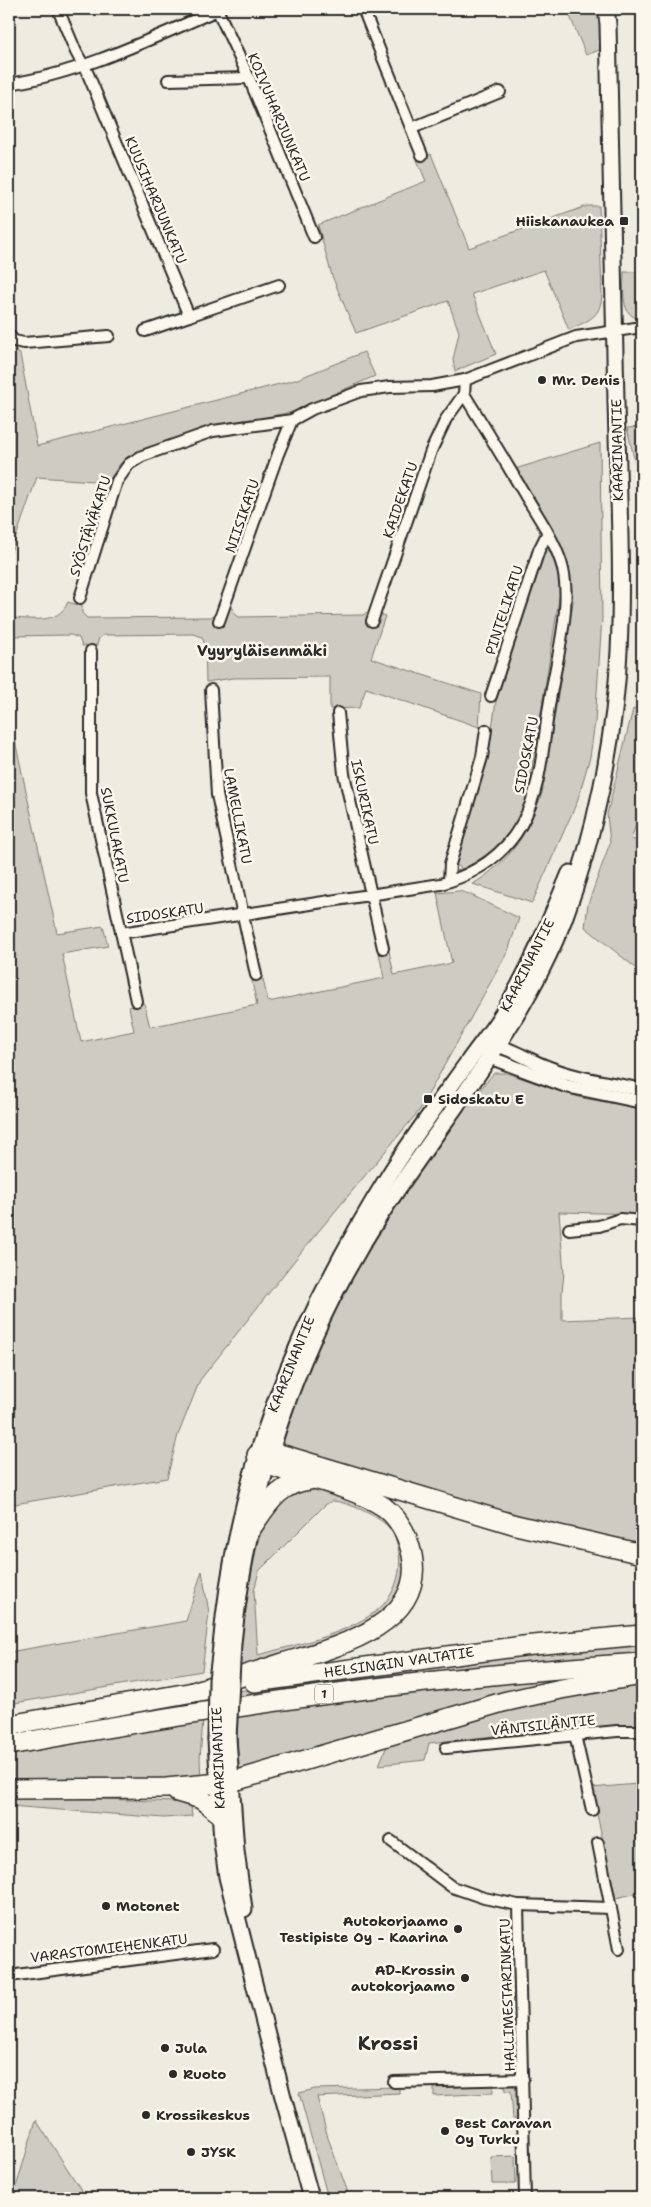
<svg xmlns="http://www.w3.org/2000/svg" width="651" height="2207" viewBox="0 0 651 2207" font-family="'Shantell Sans',sans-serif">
	<rect width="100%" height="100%" fill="#eeebe0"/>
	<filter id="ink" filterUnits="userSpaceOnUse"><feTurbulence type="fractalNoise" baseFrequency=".02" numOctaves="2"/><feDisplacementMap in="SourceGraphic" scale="10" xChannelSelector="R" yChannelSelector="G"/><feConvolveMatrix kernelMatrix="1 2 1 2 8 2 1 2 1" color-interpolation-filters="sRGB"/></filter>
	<g filter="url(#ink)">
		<!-- green -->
		<g fill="#cecbc2" stroke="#7c7b76" fill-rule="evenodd">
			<polygon points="567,9 600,9 602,49 586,55"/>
			<path d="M 431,154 L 469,248 L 587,206 L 599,206 L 602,293 C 601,318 590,319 569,330 L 544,270 L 472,294 L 496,354 L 455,371 L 453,360 L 459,332 L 448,301 L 356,333 L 332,276 L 318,225 L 426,181 L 417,160 Z"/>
			<path d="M 624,272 L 642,272 L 642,319 C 619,318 624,288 624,272 Z"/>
			<polygon points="9,346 20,354 37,446 295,380 364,352 375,376 292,412 236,423 169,441 127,457 119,465 108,482 37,477 9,557"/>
			<polygon points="642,427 642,492 627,428"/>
			<path d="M 600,443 L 602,618 L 595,722 L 590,757 L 577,802 L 532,903 L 473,884 C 512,859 526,836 542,793 L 573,602 L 570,574 L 563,550 L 515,469 Z"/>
			<path d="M 546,548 C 558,559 558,577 560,592 L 529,789 C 519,825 502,861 462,869 L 455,864 L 487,763 L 496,701 L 504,673 Z"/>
			<path d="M 68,602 L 82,606 L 82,613 L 87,618 L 210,617 L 215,614 L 218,608 L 233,608 L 234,613 L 239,617 L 363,615 L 370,610 L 385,616 L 371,658 L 481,694 L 479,727 L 366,688 L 359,708 L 330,709 L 330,677 L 233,678 L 206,682 L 205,645 L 202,637 L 194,634 L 104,635 L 99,638 L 97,645 L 82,646 L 79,638 L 71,635 L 9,636 L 9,618 C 30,618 58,626 68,602 Z"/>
			<polygon points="633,709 642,712 642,806 631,839 642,842 642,973 585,927 588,904 610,843 607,814"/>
			<polygon points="9,713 57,933 103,926 108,946 62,954 81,1042 134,1031 129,1007 144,1003 150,1027 257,1005 252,981 263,979 268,1002 384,978 379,953 389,951 394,975 452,963 437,893 459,891 469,894 519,918 508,951 419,1111 302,1251 200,1380 178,1435 167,1478 9,1505"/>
			<polygon points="494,1073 506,1073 582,1098 642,1108 642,1214 559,1212 564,1273 562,1292 562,1320 642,1317 642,1546 548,1526 291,1450 285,1444 283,1438 286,1422 322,1334 358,1262 473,1090 478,1092"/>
			<path d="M 320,1487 L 380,1513 L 406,1546 L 403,1590 L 377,1620 L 304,1653 L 239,1667 L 239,1632 L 257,1545 L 264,1524 L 288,1492 ZM 332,1501 C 346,1501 383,1518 390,1529 C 407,1555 401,1593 375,1612 C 341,1636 298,1644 258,1655 L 254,1591 L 259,1571 L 325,1505 Z"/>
			<polygon points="202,1571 209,1613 202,1671 9,1704 9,1652 186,1621"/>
			<polygon points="642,1642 642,1657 407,1677 238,1697 238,1691 407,1668"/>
			<polygon points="597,1675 238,1771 237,1715 404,1693"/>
			<polygon points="642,1682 642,1725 568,1728 429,1743 425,1760 379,1765 389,1741 476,1715"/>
			<polygon points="203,1720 200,1758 201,1782 9,1785 9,1754"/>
			<polygon points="637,1784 642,1785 642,1892 616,1898 591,1788"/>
			<polygon points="9,1795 176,1802 191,1806 192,1816 164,1818 9,1806"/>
			<polygon points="493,2085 493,2093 434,2096 434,2088"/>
			<polygon points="505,2086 513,2086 517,2089 519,2119 513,2119 511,2091 505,2091"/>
			<polygon points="399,2087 399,2093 317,2097 328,2138 350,2198 328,2198 299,2093 315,2089"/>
			<polygon points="36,2120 83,2193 84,2198 9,2198 9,2192 14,2194"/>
			<polygon points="515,2156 516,2184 492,2184 491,2157"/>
		</g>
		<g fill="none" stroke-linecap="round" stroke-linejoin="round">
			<defs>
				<g id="minor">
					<polyline points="58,9 76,52 88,74 189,316 279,285"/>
					<polyline points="217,9 249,78 314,237"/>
					<polyline points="363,9 422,155"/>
					<polyline points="168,80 249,78"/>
					<path d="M 9,84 C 82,73 152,38 220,9"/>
					<polyline points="412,128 500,92"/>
					<polyline points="145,331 189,316"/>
					<polyline points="9,335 14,341 24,343 109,336"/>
					<polyline points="80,598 117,481 129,464 142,456 213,431 292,420 312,409 361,391 390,387 432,386 465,380 576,337 642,327"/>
					<polyline points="219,621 278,454 292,420"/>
					<polyline points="372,621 431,451 446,419 464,394"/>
					<polyline points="91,651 91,793 136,1001"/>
					<polyline points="211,690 217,795 256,975"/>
					<polyline points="491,696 539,550 547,534"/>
					<polyline points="338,713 344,774 383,948"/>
					<polyline points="449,881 450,864 482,757 486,730"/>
					<path d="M 121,933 L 441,884 C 475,874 503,857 521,825 C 542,789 543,741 550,700 C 556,660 574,601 561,562 C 553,538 538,516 525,495 C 505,461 485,428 464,394 L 465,380"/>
					<polyline points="569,1229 599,1226 620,1219 642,1221"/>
					<polyline points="575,1735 592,1810"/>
					<polyline points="446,1748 617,1731 642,1731"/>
					<polyline points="391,1841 452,1887 484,1898 518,1905 525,2198"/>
					<polyline points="598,1843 619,1949"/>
					<polyline points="518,1905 611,1908"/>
					<polyline points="9,1976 213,1949"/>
					<polyline points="394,2082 523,2079"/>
				</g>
				<g id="tertiary">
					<path d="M 490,1044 C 510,1047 528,1060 547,1067 C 577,1079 611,1083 642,1090"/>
					<polyline points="486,1049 491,1058 566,1086 642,1102"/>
				</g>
				<g id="secondary">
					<path d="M 233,1643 C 248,1492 296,1345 379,1217 C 443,1118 521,1030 564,919 C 595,837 615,738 619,651 C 623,568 618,484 616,402 C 613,276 611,150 608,24 L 606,9"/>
					<path d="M 221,1646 C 237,1467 297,1322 391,1172 C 415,1134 442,1098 468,1062 C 483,1041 500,1021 512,998 C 535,958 552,915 570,873"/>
					<polyline points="228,1738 236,1851 244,1909"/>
					<polyline points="216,1740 222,1842 227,1877 283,2097 311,2198"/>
				</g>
				<g id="motorway">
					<path d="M 250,1530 C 267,1506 278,1483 310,1480"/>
					<polyline points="254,1682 523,1646 642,1635"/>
					<path d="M 193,1692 C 223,1682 253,1673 283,1663 C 333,1648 426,1626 412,1555 C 408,1536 400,1519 384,1507 C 354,1487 302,1477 266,1464 L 257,1455 L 270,1451 L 516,1525 L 642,1554"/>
					<polyline points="9,1725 205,1690"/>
					<path d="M 9,1745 C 219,1707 429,1676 642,1663"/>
					<polyline points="9,1789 166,1788 231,1782 503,1702 561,1689 642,1675"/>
					<polyline points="177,1792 201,1799 219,1813"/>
				</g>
			</defs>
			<!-- minor casing -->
			<use href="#minor" stroke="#2b2b2b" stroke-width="14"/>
			<!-- tertiary casing -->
			<use href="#tertiary" stroke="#2b2b2b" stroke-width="16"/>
			<!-- secondary casing -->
			<use href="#secondary" stroke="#2b2b2b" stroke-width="19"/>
			<!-- motorway casing -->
			<use href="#motorway" stroke="#2b2b2b" stroke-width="22"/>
			<!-- minor -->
			<use href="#minor" stroke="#fbf7ec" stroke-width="10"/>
			<!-- tertiary -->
			<use href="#tertiary" stroke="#fbf7ec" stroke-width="12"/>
			<!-- secondary -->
			<use href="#secondary" stroke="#fbf7ec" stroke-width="15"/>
			<!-- motorway -->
			<use href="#motorway" stroke="#fbf7ec" stroke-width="19"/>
			<defs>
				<g id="secondary-bridge">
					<polyline points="228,1738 233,1643"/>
					<polyline points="216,1740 217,1680 221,1646"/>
				</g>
			</defs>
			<!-- secondary-bridge casing -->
			<use href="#secondary-bridge" stroke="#2b2b2b" stroke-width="19" stroke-linecap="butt"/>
			<!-- secondary-bridge -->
			<use href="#secondary-bridge" stroke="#fbf7ec" stroke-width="15"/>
		</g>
	</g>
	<!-- markers -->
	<g fill="#2b2b2b" stroke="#fbf7ec" stroke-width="2">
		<rect x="619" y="216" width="10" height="10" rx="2.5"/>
		<circle cx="542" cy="380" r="5"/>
		<rect x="423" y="1094" width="10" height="10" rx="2.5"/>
		<circle cx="106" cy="1906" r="5"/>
		<circle cx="458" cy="1929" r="5"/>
		<circle cx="465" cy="1978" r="5"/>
		<circle cx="165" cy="2048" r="5"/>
		<circle cx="173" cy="2074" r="5"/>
		<circle cx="146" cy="2115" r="5"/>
		<circle cx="445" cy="2131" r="5"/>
		<circle cx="191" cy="2152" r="5"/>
	</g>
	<g text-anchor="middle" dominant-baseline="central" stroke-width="5" stroke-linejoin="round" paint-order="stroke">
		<!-- shield labels -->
		<rect fill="#fbf7ec" stroke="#696865" stroke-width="1" x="315" y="1684.5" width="18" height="19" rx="4"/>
		<g font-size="12" font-weight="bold" fill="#2b2b2b">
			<text x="324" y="1694">1</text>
		</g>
		<!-- street labels -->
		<g font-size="14" fill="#2b2b2b" stroke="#fbf7ec">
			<text transform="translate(279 117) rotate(67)">KOIVUHARJUNKATU</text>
			<text transform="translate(156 200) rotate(67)">KUUSIHARJUNKATU</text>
			<text transform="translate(617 450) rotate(-91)">KAARINANTIE</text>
			<text transform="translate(400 500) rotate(-71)">KAIDEKATU</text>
			<text transform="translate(242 516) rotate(-71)">NIISIKATU</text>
			<text transform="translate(90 526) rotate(-72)">SYÖSTÄVÄKATU</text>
			<text transform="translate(504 610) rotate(-72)">PINTELIKATU</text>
			<text transform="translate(526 755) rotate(-79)">SIDOSKATU</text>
			<text transform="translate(365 802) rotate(78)">ISKURIKATU</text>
			<text transform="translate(238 816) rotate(79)">LAMELLIKATU</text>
			<text transform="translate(115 835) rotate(79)">SUKKULAKATU</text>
			<text transform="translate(165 913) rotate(-8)">SIDOSKATU</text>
			<text transform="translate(527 965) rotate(-63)">KAARINANTIE</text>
			<text transform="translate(291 1364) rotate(-68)">KAARINANTIE</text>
			<text transform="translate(399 1662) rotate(-8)">HELSINGIN VALTATIE</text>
			<text transform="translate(543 1725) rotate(-6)">VÄNTSILÄNTIE</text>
			<text transform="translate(218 1758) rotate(-92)">KAARINANTIE</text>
			<text transform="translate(109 1948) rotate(-7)">VARASTOMIEHENKATU</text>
			<text transform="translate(507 1995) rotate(-92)">HALLIMESTARINKATU</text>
		</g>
		<!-- poi labels -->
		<g font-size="14" font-weight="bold" fill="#2b2b2b" stroke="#fbf7ec" text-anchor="start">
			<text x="614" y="221" text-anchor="end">Hiiskanaukea</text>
			<text x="552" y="380">Mr. Denis</text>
			<text x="438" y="1099">Sidoskatu E</text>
			<text x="116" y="1906">Motonet</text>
			<text x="448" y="1921" text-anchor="end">Autokorjaamo<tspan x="448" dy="16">Testipiste Oy - Kaarina</tspan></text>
			<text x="455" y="1970" text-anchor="end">AD-Krossin<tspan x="455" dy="16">autokorjaamo</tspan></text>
			<text x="175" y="2048">Jula</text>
			<text x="183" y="2074">Ruoto</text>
			<text x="156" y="2115">Krossikeskus</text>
			<text x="455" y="2123">Best Caravan<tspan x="455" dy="16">Oy Turku</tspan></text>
			<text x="201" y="2152">JYSK</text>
		</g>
		<!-- neighbourhood labels -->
		<g font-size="15" font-weight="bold" fill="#2b2b2b" stroke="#fbf7ec">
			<text x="262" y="651">Vyyryläisenmäki</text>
		</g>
		<!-- district labels -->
		<g font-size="19" font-weight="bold" fill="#2b2b2b" stroke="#fbf7ec">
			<text x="388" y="2043">Krossi</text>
		</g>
	</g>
	<!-- margin -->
	<rect width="651" height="2207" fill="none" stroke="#fbf7ec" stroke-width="30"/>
	<rect x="15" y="15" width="621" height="2177" fill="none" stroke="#2b2b2b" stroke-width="2" filter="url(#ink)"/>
</svg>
